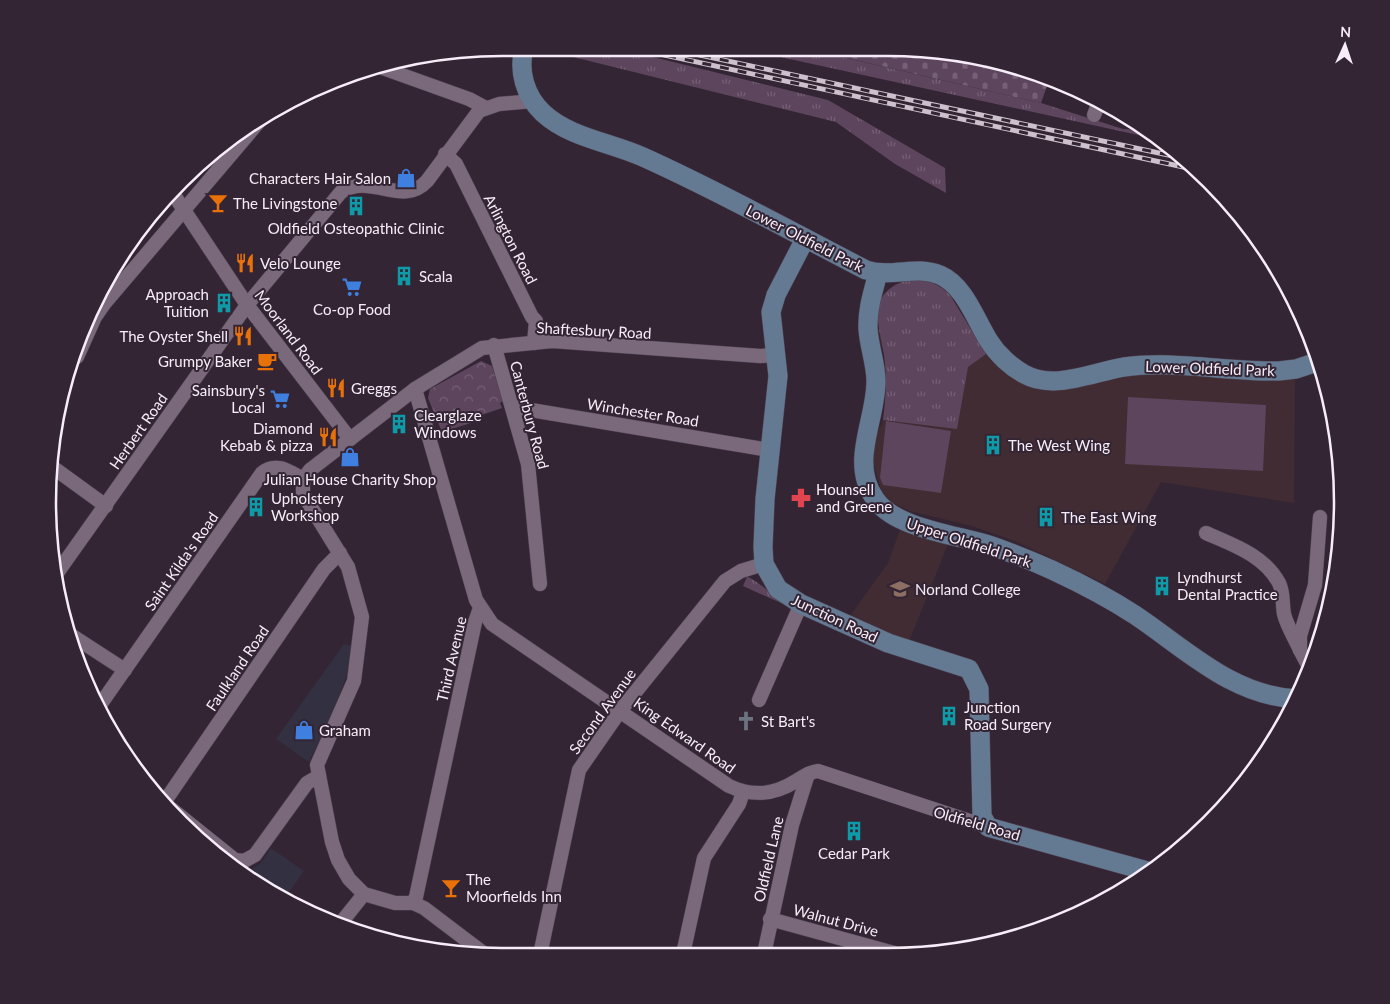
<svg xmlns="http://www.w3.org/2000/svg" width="1390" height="1004" viewBox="0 0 1390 1004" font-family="Lato,sans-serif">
	<defs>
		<pattern id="grass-tufts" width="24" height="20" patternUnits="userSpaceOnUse" patternTransform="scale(1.25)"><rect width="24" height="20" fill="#5d455e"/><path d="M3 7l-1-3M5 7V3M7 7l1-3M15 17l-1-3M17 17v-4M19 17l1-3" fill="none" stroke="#756076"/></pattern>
		<pattern id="forest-crowns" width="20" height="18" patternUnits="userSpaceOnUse" patternTransform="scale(1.25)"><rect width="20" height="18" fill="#5d455e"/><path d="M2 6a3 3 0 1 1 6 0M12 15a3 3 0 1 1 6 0" fill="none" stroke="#756076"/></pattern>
		<pattern id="cemetery-stones" width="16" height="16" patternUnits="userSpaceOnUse" patternTransform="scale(1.25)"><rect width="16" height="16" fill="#5d455e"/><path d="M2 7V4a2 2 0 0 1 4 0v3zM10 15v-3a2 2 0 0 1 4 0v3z" fill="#756076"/></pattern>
	</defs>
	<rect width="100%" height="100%" fill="#342535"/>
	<!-- industrial -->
	<g fill="#323041">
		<polygon points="344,644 352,646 347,674 334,710 309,762 276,739"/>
		<polygon points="271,848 304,871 284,899 241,872 252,869 261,863"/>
	</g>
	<!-- education -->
	<g fill="#402c32">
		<polygon points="933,283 943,287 950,295 979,346 992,362 1009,375 1037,389 1051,391 1135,374 1295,375 1294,503 1161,482 1105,584 1015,541 972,526 910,511 893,503 882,493 871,455 874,438 882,424 886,401 884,354 878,332 886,292 895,284"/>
		<polygon points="900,530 948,544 908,644 850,616 888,563"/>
	</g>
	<!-- grass -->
	<g fill="url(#grass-tufts)">
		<polygon points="537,48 616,48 828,100 945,168 946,193 895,164 836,122"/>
		<polygon points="739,48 803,48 1041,103 1123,129 1142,130 1152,138"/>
		<path d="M 909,279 C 926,279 938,283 950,295 L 986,354 L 968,367 L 957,429 L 883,420 C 886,398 887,376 884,354 C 878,319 866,294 909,279 Z"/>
		<path d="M 747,577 C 753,577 780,601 790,607 L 743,586 Z"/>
	</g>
	<!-- forest -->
	<polygon fill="url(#forest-crowns)" points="481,361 492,366 503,401 500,403 502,408 473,418 474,422 442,432 428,398 430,389"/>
	<!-- cemetery -->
	<polygon fill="url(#cemetery-stones)" points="804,48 888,48 977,56 1048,83 1041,103"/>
	<!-- garden -->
	<g fill="#5d455e">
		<polygon points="1128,397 1266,405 1263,471 1125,464"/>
		<polygon points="886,421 951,431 941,493 883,485 880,478"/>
	</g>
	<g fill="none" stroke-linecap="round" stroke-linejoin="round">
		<defs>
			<g id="street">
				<polyline points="377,66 469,99 484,107"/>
				<polyline points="1094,115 1099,102"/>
				<polyline points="445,154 456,164 532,317 536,321 534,343"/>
				<polyline points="172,192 247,305 350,439"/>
				<polyline points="494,345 528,464 540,584"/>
				<polyline points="77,357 95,317 104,304 262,118"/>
				<path d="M 415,389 L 476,600 L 492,624 L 729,786 C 753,797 774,795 796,781 C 803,777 809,772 818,771 L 988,827"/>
				<polyline points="513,407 769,450"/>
				<polyline points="51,466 106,506"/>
				<path d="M 1206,533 C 1233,545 1264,555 1279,583 C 1284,593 1282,603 1284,614 C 1287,626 1295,639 1300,650"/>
				<path d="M 55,576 L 247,305 L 341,192 C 371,172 402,208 427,181 L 479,111 L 499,104 L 533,101"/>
				<polyline points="480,608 475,622 416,897 413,903 395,903 364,894 349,879 338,860 332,842 317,765 354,681 362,617 348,567 303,494 303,479 310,470 415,389 482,348 552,341 760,356 777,355"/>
				<polyline points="71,635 125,670"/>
				<polyline points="1309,667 1300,650 1300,636 1315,585 1320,517"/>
				<polyline points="759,700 801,604"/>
				<path d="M 100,705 L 262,473 C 276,461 290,472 303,479"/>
				<polyline points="159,799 235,860 244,861 255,855 307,783 319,776"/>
				<polyline points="163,804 324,569 340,553"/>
				<polyline points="413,903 424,908 486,955"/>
				<polyline points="770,919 894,953"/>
				<polyline points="340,924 364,894"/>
				<polyline points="683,954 704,858 739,804 743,792"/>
				<polyline points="764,954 792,825 808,774"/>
				<polyline points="540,955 579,770 620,711 725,581 741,571 764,564"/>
			</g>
			<g id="secondary">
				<path d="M 524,48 C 518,71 525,96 543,113 C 570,138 610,142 643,157 C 719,191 792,232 866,270 C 893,278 915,265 940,275 C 965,286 975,319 989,341 C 997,354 1011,367 1024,374 C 1054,391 1093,372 1124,367 C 1176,360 1227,372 1279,371 L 1296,369 L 1320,361"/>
				<polyline points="805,239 776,295 771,312 778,376 765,499 763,547 764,564 778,589 801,604 888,643 969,669 979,689 982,816 988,827 1147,871"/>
				<path d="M 878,273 C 873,292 867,310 868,329 C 869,346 876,364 876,381 C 876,421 849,462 875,499 C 895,529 959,535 992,546 C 1012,553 1032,561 1052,570 C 1080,583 1109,598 1135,615 C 1186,649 1232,696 1297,699"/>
			</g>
		</defs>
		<!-- street casing -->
		<use href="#street" stroke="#504452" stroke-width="15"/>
		<!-- secondary casing -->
		<use href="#secondary" stroke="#504452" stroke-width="20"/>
		<!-- street -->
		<use href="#street" stroke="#7a687b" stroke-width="14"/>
		<!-- secondary -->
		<use href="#secondary" stroke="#647992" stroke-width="19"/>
		<defs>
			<g id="rail">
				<polyline points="632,48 1188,168"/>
				<polyline points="667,48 1173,156"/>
			</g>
		</defs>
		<!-- rail casing -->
		<use href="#rail" stroke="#ccc1cd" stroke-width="5"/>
		<!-- rail -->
		<use href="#rail" stroke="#342535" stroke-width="3" stroke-dasharray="9" stroke-linecap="butt"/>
	</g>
	<!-- icons -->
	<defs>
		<symbol id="shop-bare" viewBox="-9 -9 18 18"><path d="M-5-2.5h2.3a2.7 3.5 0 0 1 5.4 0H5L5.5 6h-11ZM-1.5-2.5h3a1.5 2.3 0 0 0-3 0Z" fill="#3f7fe0" stroke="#342535" stroke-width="2.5" paint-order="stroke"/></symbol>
		<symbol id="bar-bare" viewBox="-9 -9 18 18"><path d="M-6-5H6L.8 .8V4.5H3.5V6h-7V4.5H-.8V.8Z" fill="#e8710a" stroke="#342535" stroke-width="2.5" paint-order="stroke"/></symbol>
		<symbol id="building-bare" viewBox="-9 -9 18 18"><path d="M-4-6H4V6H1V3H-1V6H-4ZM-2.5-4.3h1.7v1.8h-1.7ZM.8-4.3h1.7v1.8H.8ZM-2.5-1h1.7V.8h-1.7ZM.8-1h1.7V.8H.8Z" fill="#0f9aa8" stroke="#342535" stroke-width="2.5" paint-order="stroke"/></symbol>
		<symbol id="restaurant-bare" viewBox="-9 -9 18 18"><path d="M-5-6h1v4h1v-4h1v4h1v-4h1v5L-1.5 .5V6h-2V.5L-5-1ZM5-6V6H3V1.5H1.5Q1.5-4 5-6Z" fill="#e8710a" stroke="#342535" stroke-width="2.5" paint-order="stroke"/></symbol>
		<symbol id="supermarket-bare" viewBox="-9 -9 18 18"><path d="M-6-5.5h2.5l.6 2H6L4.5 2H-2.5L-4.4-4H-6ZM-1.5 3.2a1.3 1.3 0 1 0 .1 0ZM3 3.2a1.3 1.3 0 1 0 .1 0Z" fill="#3f7fe0" stroke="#342535" stroke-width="2.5" paint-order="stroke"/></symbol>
		<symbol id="cafe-bare" viewBox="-9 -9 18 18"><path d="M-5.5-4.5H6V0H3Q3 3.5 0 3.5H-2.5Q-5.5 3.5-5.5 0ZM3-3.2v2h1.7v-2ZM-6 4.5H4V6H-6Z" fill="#e8710a" stroke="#342535" stroke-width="2.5" paint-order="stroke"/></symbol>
		<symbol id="pharmacy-bare" viewBox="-9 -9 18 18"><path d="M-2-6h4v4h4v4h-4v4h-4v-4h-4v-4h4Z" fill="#e0444e" stroke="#342535" stroke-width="2.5" paint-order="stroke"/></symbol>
		<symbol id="university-bare" viewBox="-9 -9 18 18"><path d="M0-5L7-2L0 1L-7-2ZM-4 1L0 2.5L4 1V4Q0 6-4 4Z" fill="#8d6e63" stroke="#342535" stroke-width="2.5" paint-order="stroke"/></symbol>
		<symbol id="church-bare" viewBox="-9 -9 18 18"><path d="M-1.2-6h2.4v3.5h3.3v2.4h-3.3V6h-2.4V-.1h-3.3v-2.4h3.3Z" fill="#6b7280" stroke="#342535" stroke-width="2.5" paint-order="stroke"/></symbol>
	</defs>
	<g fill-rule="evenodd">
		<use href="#shop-bare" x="392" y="164" width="28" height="28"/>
		<use href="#bar-bare" x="204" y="189" width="28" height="28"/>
		<use href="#building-bare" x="342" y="192" width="28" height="28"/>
		<use href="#restaurant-bare" x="231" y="249" width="28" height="28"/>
		<use href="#building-bare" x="390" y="262" width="28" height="28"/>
		<use href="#supermarket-bare" x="338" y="273" width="28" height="28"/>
		<use href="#building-bare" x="210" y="289" width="28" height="28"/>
		<use href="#restaurant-bare" x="229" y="322" width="28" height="28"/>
		<use href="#cafe-bare" x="253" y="347" width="28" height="28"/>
		<use href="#restaurant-bare" x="322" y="374" width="28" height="28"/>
		<use href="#supermarket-bare" x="266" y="385" width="28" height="28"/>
		<use href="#building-bare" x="385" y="410" width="28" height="28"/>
		<use href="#restaurant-bare" x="314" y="423" width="28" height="28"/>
		<use href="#building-bare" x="979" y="431" width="28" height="28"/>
		<use href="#shop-bare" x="336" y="443" width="28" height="28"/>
		<use href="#pharmacy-bare" x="787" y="484" width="28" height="28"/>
		<use href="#building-bare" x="242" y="493" width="28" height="28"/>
		<use href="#building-bare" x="1032" y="503" width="28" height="28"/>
		<use href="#building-bare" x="1148" y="572" width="28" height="28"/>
		<use href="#university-bare" x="886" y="575" width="28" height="28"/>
		<use href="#building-bare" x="935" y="702" width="28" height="28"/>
		<use href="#church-bare" x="732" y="707" width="28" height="28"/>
		<use href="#shop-bare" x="290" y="716" width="28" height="28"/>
		<use href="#building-bare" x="840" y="817" width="28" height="28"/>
		<use href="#bar-bare" x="437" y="874" width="28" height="28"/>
	</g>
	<g text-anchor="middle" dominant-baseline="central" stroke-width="4" stroke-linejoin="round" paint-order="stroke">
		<!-- poi labels -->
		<g font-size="15" fill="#f7edf8" stroke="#342535" text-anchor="start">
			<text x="391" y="178" text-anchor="end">Characters Hair Salon</text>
			<text x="233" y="203">The Livingstone</text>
			<text x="356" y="228" text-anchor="middle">Oldfield Osteopathic Clinic</text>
			<text x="260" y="263">Velo Lounge</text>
			<text x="419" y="276">Scala</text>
			<text x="209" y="294" text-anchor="end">Approach<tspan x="209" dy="17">Tuition</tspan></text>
			<text x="352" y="309" text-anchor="middle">Co-op Food</text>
			<text x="228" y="336" text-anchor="end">The Oyster Shell</text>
			<text x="252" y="361" text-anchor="end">Grumpy Baker</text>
			<text x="351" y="388">Greggs</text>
			<text x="265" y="390" text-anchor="end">Sainsbury's<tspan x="265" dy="17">Local</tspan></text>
			<text x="414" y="415">Clearglaze<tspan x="414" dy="17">Windows</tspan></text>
			<text x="313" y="428" text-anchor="end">Diamond<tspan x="313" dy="17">Kebab &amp; pizza</tspan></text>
			<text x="1008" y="445">The West Wing</text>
			<text x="350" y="479" text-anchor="middle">Julian House Charity Shop</text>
			<text x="816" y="489">Hounsell<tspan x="816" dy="17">and Greene</tspan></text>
			<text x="271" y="498">Upholstery<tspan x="271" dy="17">Workshop</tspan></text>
			<text x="1061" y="517">The East Wing</text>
			<text x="1177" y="577">Lyndhurst<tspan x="1177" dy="17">Dental Practice</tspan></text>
			<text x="915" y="589">Norland College</text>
			<text x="964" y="707">Junction<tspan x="964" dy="17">Road Surgery</tspan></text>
			<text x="761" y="721">St Bart's</text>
			<text x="319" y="730">Graham</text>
			<text x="854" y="853" text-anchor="middle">Cedar Park</text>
			<text x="466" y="879">The<tspan x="466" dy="17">Moorfields Inn</tspan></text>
		</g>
		<!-- street labels -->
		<g font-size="15" fill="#f7edf8" stroke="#342535">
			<text transform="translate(805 238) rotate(27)">Lower Oldfield Park</text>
			<text transform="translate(511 239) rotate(63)">Arlington Road</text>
			<text transform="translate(594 330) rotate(3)">Shaftesbury Road</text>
			<text transform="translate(289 332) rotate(53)">Moorland Road</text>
			<text transform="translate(1210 368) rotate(2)">Lower Oldfield Park</text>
			<text transform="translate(643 412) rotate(9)">Winchester Road</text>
			<text transform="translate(530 415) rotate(75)">Canterbury Road</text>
			<text transform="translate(138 431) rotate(-55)">Herbert Road</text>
			<text transform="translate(969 542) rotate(18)">Upper Oldfield Park</text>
			<text transform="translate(181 561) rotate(-55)">Saint Kilda's Road</text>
			<text transform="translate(835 618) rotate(25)">Junction Road</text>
			<text transform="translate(451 659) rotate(-77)">Third Avenue</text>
			<text transform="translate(237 668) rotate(-56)">Faulkland Road</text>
			<text transform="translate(602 711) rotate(-54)">Second Avenue</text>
			<text transform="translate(685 735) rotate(35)">King Edward Road</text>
			<text transform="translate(977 823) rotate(16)">Oldfield Road</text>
			<text transform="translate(768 859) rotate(-77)">Oldfield Lane</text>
			<text transform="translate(836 920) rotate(15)">Walnut Drive</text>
		</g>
	</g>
	<!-- crop -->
	<path d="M0 0H1390V1004H0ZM502 56H888A446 446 0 0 1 1334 502V502A446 446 0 0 1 888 948H502A446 446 0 0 1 56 502V502A446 446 0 0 1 502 56Z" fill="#342535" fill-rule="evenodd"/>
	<path fill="none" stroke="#f7edf8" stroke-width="2.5" d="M502 56H888A446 446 0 0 1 1334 502V502A446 446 0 0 1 888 948H502A446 446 0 0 1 56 502V502A446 446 0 0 1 502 56Z"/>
	<!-- north arrow -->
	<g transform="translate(1345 45) rotate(3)" stroke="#342535" stroke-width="4" paint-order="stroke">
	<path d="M0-4L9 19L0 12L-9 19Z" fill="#f7edf8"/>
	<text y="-8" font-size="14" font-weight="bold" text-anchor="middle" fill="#f7edf8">N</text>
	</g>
</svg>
